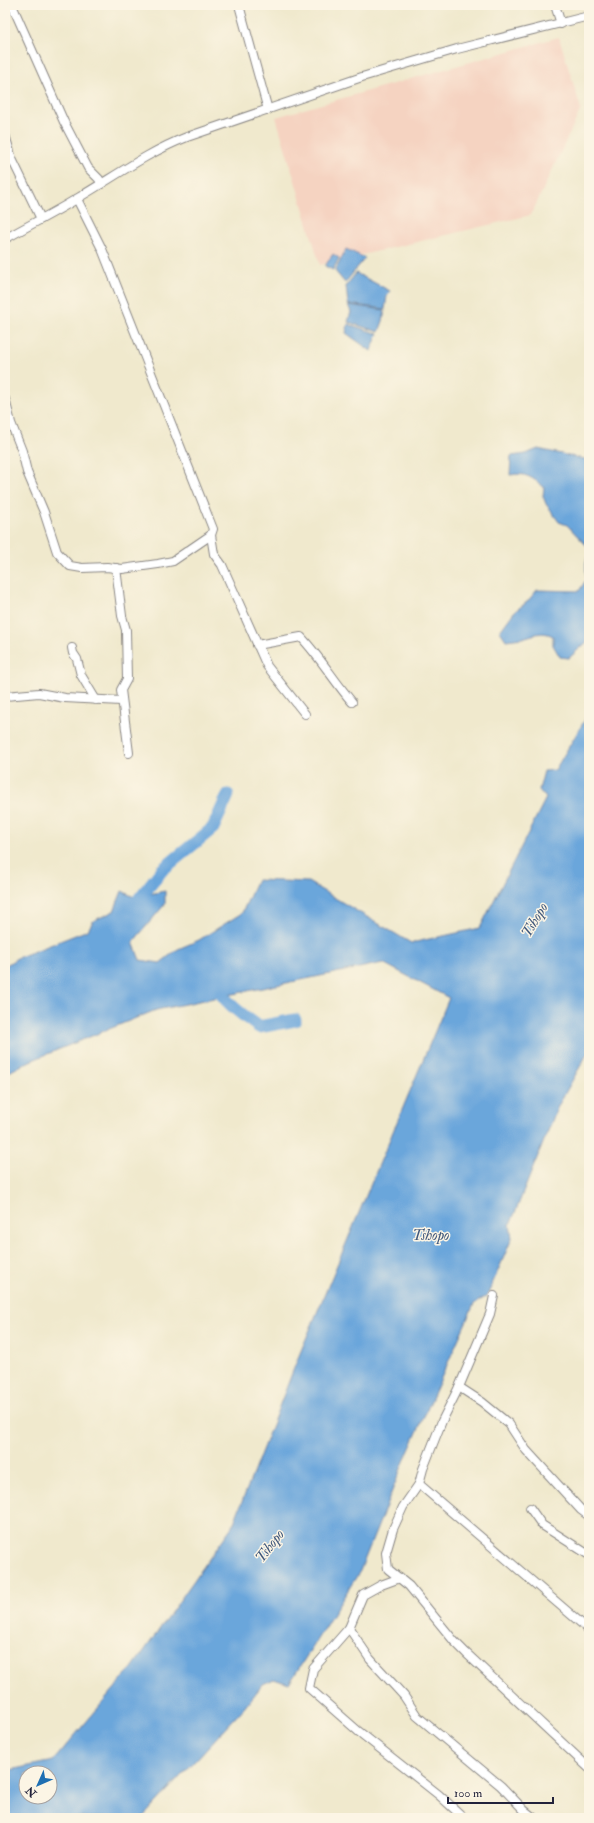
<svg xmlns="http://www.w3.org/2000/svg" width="594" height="1823" viewBox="0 0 594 1823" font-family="'IM FELL Double Pica',serif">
	<rect width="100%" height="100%" fill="#fcf5e5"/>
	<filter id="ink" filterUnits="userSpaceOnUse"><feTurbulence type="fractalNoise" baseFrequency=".025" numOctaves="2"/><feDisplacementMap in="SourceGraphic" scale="8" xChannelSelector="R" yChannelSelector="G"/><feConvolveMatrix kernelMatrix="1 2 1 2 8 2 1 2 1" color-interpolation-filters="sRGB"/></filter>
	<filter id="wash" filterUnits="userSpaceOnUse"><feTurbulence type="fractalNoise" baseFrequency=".012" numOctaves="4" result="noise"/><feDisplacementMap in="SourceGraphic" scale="16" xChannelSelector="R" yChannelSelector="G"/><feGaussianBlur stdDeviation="0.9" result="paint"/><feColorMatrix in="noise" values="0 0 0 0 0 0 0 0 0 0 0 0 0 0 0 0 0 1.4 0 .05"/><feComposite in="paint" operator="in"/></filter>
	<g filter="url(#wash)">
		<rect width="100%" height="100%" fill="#f0e9cd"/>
		<!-- built -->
		<polygon fill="#f5d3c1" points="559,37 581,109 531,215 320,265 276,117"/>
		<!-- water -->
		<g fill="#6aa6db" stroke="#46648b" fill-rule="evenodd">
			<polygon points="346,249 365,258 345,283 335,271"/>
			<polygon points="333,254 339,258 333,270 325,266"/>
			<polygon points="356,273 390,291 387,296 385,309 348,304 346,286"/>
			<polygon points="348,305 385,310 383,321 379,332 348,322 351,312"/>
			<polygon points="348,324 378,334 371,351 346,333"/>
			<path d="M 538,449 L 589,460 L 589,548 L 567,525 L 559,522 L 546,504 L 543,496 L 544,487 C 533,478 525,472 510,475 L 511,456 L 526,454 Z"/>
			<path d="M 589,550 L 589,640 L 569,658 L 560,657 L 553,645 L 553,636 C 542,630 534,635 522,638 C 517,639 511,639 506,640 L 500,631 L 514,612 L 527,602 L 537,590 L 579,591 L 586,580 L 586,563 Z"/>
			<path d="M 589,713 L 589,1054 L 587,1054 L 558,1106 L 510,1225 L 512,1238 L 487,1296 L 474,1304 L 402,1466 L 360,1571 L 289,1684 L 274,1679 L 263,1684 L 244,1708 L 142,1818 L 5,1818 L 5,1771 L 53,1761 L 132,1668 L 233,1525 L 298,1358 L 449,998 L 383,963 L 156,1010 L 30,1061 L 5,1074 L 5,966 L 17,958 L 88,930 L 93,921 L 114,911 L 122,891 L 134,897 L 165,891 L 165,904 L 133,942 L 140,960 L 160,963 L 178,949 L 199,940 L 242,913 L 257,880 L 308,882 L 411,943 L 480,928 L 546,798 L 539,790 L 544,771 L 555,770 ZM 26,1773 L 50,1773 L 50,1797 L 26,1797 Z"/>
		</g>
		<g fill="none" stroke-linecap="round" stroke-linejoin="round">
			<!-- river -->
			<g stroke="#6aa6db" stroke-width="13">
				<polyline points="132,908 162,870 213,828 228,795"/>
				<path d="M 215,981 C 219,999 244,1016 259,1027 L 295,1020"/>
			</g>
		</g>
	</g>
	<g filter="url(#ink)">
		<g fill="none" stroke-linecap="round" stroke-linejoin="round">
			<defs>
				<g id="minor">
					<polyline points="12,5 64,122 88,168 99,179 101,184"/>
					<polyline points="239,5 268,110"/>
					<polyline points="555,5 561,24"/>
					<polyline points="5,135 12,159 41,219"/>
					<path d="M 5,239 C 29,225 54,213 78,198 C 114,177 148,152 187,137 L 362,77 L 457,49 L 589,16"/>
					<polyline points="5,399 11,423 22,451 27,472 44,512 57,552 70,566 82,568 107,567 122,569 158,564 173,561 211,535 213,529 102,249 77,199"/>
					<polyline points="211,535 214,554 222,565 267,666 305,714"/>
					<polyline points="116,568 122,616 126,630 127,679 121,690 129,753"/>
					<path d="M 257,645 L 301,637 C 320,657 334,681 352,702"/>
					<polyline points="72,648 73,653 77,659 81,675 96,700"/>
					<polyline points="5,696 39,693 65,698 121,701"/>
					<polyline points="494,1296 490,1314 459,1387 442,1421 423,1469 419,1484 403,1507 393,1529 386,1553 388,1569 409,1586 454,1641 466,1653 589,1768"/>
					<polyline points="459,1387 482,1402 509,1424 526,1450 581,1510 589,1516"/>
					<polyline points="419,1484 589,1630"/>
					<polyline points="530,1508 542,1525 589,1555"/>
					<polyline points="400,1578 381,1585 363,1595 349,1628 313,1669 309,1688 358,1731 439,1795 464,1818"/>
					<polyline points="349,1628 370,1659 404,1696 417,1716 501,1786 524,1810 534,1818"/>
				</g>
			</defs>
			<!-- minor casing -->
			<use href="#minor" stroke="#898684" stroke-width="10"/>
			<!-- minor -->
			<use href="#minor" stroke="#fff" stroke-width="8"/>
		</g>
	</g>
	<g text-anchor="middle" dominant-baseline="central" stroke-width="3" stroke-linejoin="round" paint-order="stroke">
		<!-- water labels -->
		<g font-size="15" font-style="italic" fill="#3f577b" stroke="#fcf5e5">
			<text transform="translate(535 920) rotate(-59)">Tshopo</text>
			<text x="431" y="1235">Tshopo</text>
			<text transform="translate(270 1546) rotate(-52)">Tshopo</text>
		</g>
	</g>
	<!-- margin -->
	<rect width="594" height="1823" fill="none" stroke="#fcf5e5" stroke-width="20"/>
	<!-- north arrow -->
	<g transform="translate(38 1785) rotate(225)"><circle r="19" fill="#fcf5e5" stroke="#a5a1a1"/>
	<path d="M0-3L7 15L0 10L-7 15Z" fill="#1f6fb2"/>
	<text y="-6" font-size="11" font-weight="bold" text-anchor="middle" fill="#22223b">N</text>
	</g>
	<!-- scale -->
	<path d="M448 1797v6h105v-6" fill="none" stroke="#22223b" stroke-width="2"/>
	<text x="454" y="1797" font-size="12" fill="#22223b" stroke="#fcf5e5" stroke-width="3" paint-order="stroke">100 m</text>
</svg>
